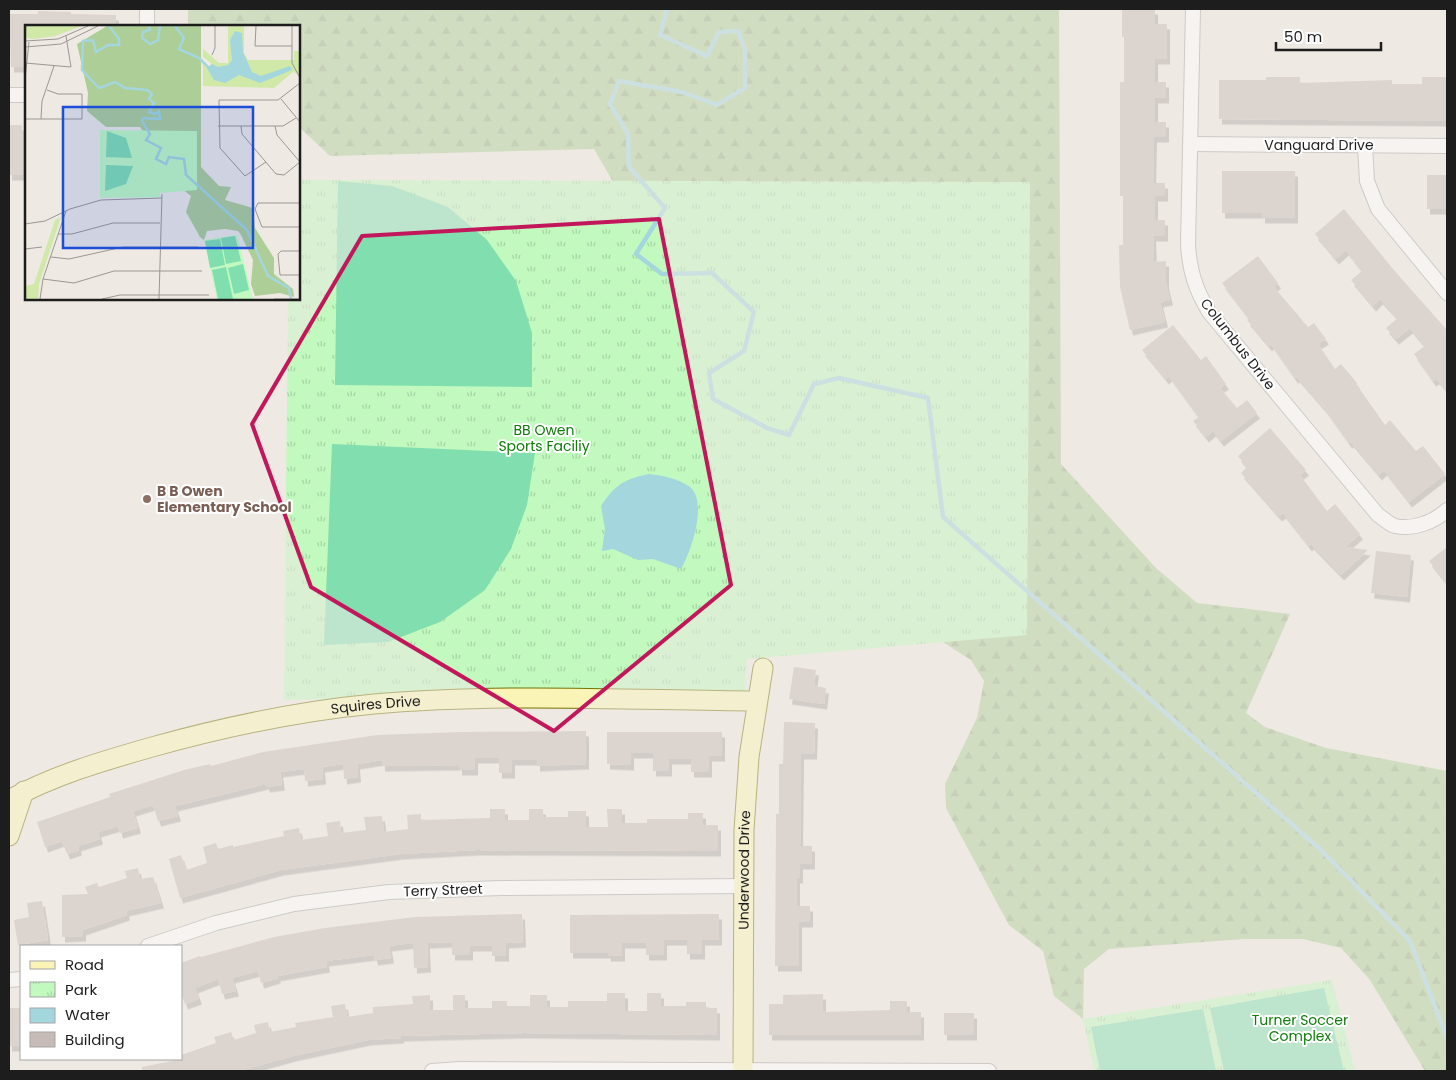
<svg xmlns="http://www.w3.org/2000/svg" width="1456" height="1080" viewBox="0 0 1456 1080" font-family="Poppins,sans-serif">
	<defs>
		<pattern id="forest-firs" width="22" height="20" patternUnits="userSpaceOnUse" patternTransform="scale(1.25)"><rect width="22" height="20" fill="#aece97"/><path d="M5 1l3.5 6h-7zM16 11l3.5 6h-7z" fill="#95b082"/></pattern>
		<pattern id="park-tufts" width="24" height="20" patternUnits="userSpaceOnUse" patternTransform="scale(1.25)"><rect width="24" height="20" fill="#c1f9bf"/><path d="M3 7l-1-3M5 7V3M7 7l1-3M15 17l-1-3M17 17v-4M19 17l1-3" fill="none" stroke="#a5d5a4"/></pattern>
		<filter id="shadow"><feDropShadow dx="3" dy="5.5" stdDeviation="0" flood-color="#0004"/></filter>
	</defs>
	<rect width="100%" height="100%" fill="#eee9e3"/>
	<!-- forest -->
	<polygon fill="url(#forest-firs)" points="188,9 1059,9 1061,464 1156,568 1197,603 1290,614 1246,713 1265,727 1326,748 1447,771 1447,1071 1425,1071 1370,980 1341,948 1303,939 1244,939 1109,949 1084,969 1083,1019 1054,996 1043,951 1009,925 946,808 945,784 977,718 984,681 971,660 916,625 631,213 594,149 330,156 299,127 299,26 188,26"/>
	<!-- park -->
	<g fill="url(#park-tufts)">
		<polygon points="299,180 1030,182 1027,635 747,659 745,692 284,700 288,299 299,299"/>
		<polygon points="1332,980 1355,1071 1094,1071 1083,1019"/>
	</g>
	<!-- pitch -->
	<g fill="#80deaf">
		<polygon points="338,181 392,186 448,207 487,240 516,281 532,333 532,387 335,385"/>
		<polygon points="332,444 535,453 527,505 511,549 485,590 440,622 388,642 324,645"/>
		<polygon points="1324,988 1344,1071 1224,1071 1210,1008"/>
		<polygon points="1203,1009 1216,1071 1100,1071 1091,1027"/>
	</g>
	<!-- water -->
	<path fill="#a3d6dd" d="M 649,474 C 663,476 678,478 690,487 C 708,502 691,552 681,569 L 653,559 L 638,560 L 613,549 L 602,551 L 605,529 L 601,506 C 615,485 624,479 649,474 Z"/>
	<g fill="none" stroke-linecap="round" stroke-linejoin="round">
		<!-- stream -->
		<polyline stroke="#a3d6dd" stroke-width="4.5" points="667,9 660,35 707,56 719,32 738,31 745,50 745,88 717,105 682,92 619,81 610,104 628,134 629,167 665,208 636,254 662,274 712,273 754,312 744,351 709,373 713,399 767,428 789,435 814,384 839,378 928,398 943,517 1321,850 1410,941 1447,1038"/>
	</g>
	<!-- building -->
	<g fill="#c6bbb6" filter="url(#shadow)">
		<polygon points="1122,9 1155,9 1155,24 1167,24 1167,59 1155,59 1155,82 1166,82 1166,98 1155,98 1155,122 1166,122 1166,137 1154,137 1153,183 1165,183 1165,196 1155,196 1155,220 1165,220 1165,236 1153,236 1154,262 1166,261 1166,283 1170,300 1160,302 1165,322 1130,330 1120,287 1119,245 1123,245 1123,196 1120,196 1120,82 1124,82 1124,37 1122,37"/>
		<polygon points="38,11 71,12 71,14 116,15 116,26 24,26 24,67 11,67 9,14 38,14"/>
		<polygon points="1266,77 1300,77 1300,83 1392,80 1392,84 1422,84 1422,77 1447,77 1447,121 1219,119 1219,80 1266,80"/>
		<polygon points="9,125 22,125 23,175 9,175"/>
		<polygon points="1222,171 1295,171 1295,218 1262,218 1262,213 1222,213"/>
		<rect x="1427" y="175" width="20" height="34"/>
		<polygon points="1344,209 1393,269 1447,330 1447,391 1437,379 1433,381 1414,354 1425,346 1410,328 1396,339 1386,328 1398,318 1380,299 1373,306 1351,280 1362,271 1346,250 1336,259 1315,234"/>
		<polygon points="1258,256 1278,283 1274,287 1308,327 1314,323 1326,339 1318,344 1335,369 1341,364 1357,383 1356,384 1385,425 1390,420 1416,451 1423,446 1445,474 1409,502 1384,470 1379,475 1351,442 1349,443 1324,408 1297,377 1295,378 1271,344 1269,346 1247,320 1249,318 1222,283"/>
		<polygon points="1173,325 1201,360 1206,356 1226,384 1220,388 1237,408 1247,400 1257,413 1221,441 1213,431 1206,437 1193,421 1199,417 1169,376 1166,379 1142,350"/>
		<polygon points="1270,428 1306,470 1300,475 1327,511 1335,504 1360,534 1345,547 1368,550 1341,575 1311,544 1309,546 1283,513 1279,516 1241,473 1247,467 1238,456"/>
		<polygon points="1447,547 1447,584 1429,561"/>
		<polygon points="1376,551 1411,555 1407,597 1371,593"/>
		<polygon points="794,667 816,670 814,686 826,688 824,704 789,699"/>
		<polygon points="784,722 815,723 814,754 801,754 800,846 812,846 812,864 800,864 800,878 797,878 797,906 810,906 810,922 799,922 799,966 775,966 776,814 779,814 779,764 783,764"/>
		<polygon points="586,731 586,764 537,766 537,760 512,760 512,773 499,773 499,758 475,758 475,770 459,770 459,765 382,766 382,760 357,764 358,777 344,779 343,764 322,767 323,779 305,781 304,769 280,772 282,785 267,787 266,784 175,806 178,816 158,821 153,805 133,811 138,828 120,833 118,826 98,832 100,839 78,846 79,850 67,854 62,841 45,847 37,822 110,797 109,794 184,770 210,764 211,766 263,752 377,735 459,732"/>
		<polygon points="607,732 722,732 722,756 709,756 709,772 691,772 691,759 669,759 669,771 653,771 653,753 631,753 631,765 607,764"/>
		<polygon points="490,809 505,809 505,820 529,820 529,809 543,809 543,817 568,817 568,811 586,811 586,827 608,827 607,809 622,809 622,823 647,823 647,819 688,819 688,813 703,813 703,825 718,825 718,851 477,850 401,854 281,870 180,898 169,859 181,855 186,870 207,863 203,847 216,843 218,849 233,845 233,847 284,836 283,831 299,828 301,840 328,836 326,823 340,821 341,833 366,830 364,817 382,816 384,832 408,829 407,815 421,814 421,820 490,818"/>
		<polygon points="138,868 140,879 153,877 161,903 126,911 127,915 83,930 83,936 62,937 62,895 88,894 85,887 97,883 99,887 127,878 125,871"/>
		<polygon points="42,901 48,940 18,945 14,920 29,917 27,903"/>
		<polygon points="522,914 523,942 506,943 506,956 492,956 492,946 470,946 470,955 452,955 452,942 427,943 428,967 414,968 413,943 389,946 391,958 375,960 374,955 326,961 327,967 277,976 278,978 261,983 258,971 232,978 236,991 222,994 218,979 195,988 199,999 185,1004 181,993 181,963 200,956 201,957 274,937 325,928 415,917"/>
		<polygon points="719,914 719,940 702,940 702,954 687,954 687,940 664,940 664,955 646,955 646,943 622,943 622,956 608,956 608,953 570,953 570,915"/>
		<polygon points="607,993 625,993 625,1011 647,1011 647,993 661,993 661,1006 686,1006 686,1002 706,1002 706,1008 717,1008 717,1035 523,1033 401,1036 401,1038 368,1040 293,1056 239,1071 142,1071 142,1067 181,1059 181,1055 216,1043 214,1037 231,1032 234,1040 256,1033 254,1025 268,1022 270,1032 296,1027 295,1023 333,1017 331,1006 345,1004 347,1017 373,1013 373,1007 413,1004 412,996 430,995 430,1010 453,1010 453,995 465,995 465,1008 492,1008 492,1001 507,1001 507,1006 530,1006 530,995 547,995 547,1007 568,1007 568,1001 607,1001"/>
		<polygon points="823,994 823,1012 890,1010 890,1001 907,1001 907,1012 921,1012 921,1035 769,1035 769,1004 783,1004 783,995"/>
		<rect x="9" y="1008" width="12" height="38"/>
		<rect x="944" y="1013" width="30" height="22"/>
	</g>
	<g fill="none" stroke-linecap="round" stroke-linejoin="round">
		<defs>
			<g id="street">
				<path d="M 1193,9 L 1188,245 C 1190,272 1195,288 1209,312 L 1378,515 C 1383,518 1389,524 1395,526 C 1413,530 1434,522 1447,510"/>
				<polyline points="147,26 147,9"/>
				<polyline points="9,95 26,95"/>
				<polyline points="1192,144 1447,146"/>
				<polyline points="1365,146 1367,181 1378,209 1447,293"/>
				<polyline points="148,946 216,923 294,904 389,892 501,888 744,886"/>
				<polyline points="9,980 21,979"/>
				<polyline points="432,1071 460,1069 989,1071"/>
			</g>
			<g id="secondary">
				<path id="s1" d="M 9,800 C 54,775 103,761 152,747 C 224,727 299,711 374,704 C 501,693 630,700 757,701"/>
				<polyline points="9,836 24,791"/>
				<path id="s2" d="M 743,1071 L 744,830 L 749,757 L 763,668"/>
			</g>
		</defs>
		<!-- street casing -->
		<use href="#street" stroke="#a4a4a4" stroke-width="16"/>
		<!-- secondary casing -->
		<use href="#secondary" stroke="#747304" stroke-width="21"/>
		<!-- street -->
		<use href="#street" stroke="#fff" stroke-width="14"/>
		<!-- secondary -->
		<use href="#secondary" stroke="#faf5b6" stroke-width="19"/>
	</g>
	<!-- marked area -->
	<path d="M0 0H1456V1080H0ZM 659,219 L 731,585 L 554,731 L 311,587 L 252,424 L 362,236 Z" fill="#eee9e3" fill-opacity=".55" fill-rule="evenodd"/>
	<path fill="none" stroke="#c2185b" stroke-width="4" stroke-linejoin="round" d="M 659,219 L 731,585 L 554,731 L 311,587 L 252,424 L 362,236 Z"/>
	<!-- markers -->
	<circle fill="#8d6e63" stroke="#fff" stroke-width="2" cx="147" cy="499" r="5"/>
	<g text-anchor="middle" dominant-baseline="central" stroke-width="4" stroke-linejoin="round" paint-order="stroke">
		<!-- street labels -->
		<g font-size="14" fill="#1d1d1d" stroke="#fff">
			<text x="1319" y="145">Vanguard Drive</text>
			<text transform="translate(1238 344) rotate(52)">Columbus Drive</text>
			<text stroke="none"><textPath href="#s1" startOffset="381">Squires Drive</textPath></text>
			<text stroke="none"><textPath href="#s2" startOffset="201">Underwood Drive</textPath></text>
			<text transform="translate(443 890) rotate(-2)">Terry Street</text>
		</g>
		<!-- park labels -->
		<g font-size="14" fill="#0f7c0b" stroke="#fff">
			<text x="544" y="430">BB Owen<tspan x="544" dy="16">Sports Faciliy</tspan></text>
			<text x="1300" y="1020">Turner Soccer<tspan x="1300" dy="16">Complex</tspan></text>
		</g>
		<!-- education labels -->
		<g font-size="14" font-weight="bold" fill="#785e54" stroke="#fff" text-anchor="start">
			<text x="157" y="491">B B Owen<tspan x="157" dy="16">Elementary School</tspan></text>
		</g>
	</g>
	<!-- overview -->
	<g transform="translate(25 25)">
		<rect width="275" height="275" fill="#eee9e3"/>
		<path d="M 0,1 L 57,1 L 30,11 L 8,14 L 0,13 ZM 203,1 L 219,1 L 219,28 L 223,35 L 269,35 L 269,26 L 275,26 L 275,50 L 268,47 L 249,63 L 178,61 L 178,38 L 182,43 L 187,39 L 178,32 L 178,24 L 194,38 L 203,38 ZM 36,192 L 14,259 L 13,274 L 0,274 L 0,261 L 9,259 L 30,195 Z" fill="#d0e9a8"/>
		<path d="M 82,1 L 176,1 L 176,142 L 194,161 L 206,162 L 200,175 L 228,183 L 230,203 L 249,233 L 249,249 L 268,264 L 269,272 L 255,268 L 230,271 L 226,259 L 228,235 L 216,210 L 213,206 L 200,204 L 182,206 L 179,215 L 175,212 L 161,187 L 166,171 L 157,164 L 115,102 L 81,102 L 62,86 L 63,68 L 52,19 Z" fill="#aece97"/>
		<path d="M 75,105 L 172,106 L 172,165 L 135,168 L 135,172 L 75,173 ZM 212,210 L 228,274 L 192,274 L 179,215 Z" fill="#c1f9bf"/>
		<path d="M 82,106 L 101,113 L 107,133 L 81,132 ZM 81,140 L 108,141 L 101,159 L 80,166 ZM 210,211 L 216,236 L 201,239 L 196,213 ZM 195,214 L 200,240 L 185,243 L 180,216 ZM 218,239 L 224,265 L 209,269 L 203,243 ZM 201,242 L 208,274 L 193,274 L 187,245 Z" fill="#80deaf"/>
		<path d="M 210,6 L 217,8 L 218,27 L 227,47 L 236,51 L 265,41 L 267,45 L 235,58 L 214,50 L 200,58 L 189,55 L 182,43 L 187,39 L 193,42 L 203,40 L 207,35 L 205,15 Z" fill="#a3d6dd"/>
		<path fill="none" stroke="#a3d6dd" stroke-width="2.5" d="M 84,1 L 94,14 L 94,20 L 83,20 L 71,27 L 68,15 L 58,16 L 57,45 L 74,63 L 90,57 L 100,63 L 122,65 L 127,69 L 124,74 L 129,78 L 124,87 L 130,89 L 134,86 L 135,94 L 118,93 L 117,96 L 125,109 L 121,115 L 136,123 L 131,134 L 141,139 L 144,132 L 159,134 L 161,150 L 222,205 L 243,251 L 264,263 L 266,274M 124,1 L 125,5 L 118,7 L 117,13 L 125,19 L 133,15 L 135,1M 150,1 L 159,13 L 154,24 L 174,33 L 184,43"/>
		<path fill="none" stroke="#9a9794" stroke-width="1" d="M 231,1 L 230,21 L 267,21M 267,1 L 267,38 L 275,53M 0,16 L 33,14 L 63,1M 0,22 L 36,19 L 73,1M 187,30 L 190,23 L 190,1M 0,38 L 46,42 L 41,11M 0,54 L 4,17M 256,74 L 275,97M 0,94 L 57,94 L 57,69 L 33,69 L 22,65M 16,94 L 17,76 L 29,41M 193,101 L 258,101 L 271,93M 216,101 L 217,109 L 251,149 L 259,150 L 275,137M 250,101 L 252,110 L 275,137M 241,137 L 220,151 L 195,123 L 194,75 L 253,75 L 275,58M 275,178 L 233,178 L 230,184 L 237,202 L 275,202M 0,199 L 20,196 L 45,184 L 76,175 L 137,173M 33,209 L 47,209 L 88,198 L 135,198M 0,224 L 17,222M 275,226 L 256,226 L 253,229 L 255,250 L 275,250M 26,232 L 44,234 L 98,222 L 173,222M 18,254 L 49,258 L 89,246 L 177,246M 15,274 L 18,254 L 41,186M 77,274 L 95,270 L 184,270M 134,274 L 137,169M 249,274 L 275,274"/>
		<path fill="#1d4ed8" fill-opacity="0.15" stroke="#1d4ed8" stroke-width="2.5" d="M 38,82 L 228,82 L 228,223 L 38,223 Z"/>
		<rect width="275" height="275" fill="none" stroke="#1d1d1d" stroke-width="2.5"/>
	</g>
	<!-- border -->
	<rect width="1456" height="1080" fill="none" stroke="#1d1d1d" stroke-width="20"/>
	<!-- legend -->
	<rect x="20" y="945" width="162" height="115" fill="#ffffff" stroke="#a5a5a5"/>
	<rect x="30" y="961" width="25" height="8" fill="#faf5b6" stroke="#a5a5a5"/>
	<text x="65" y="970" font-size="15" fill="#1d1d1d">Road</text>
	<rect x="30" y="982" width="25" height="15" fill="url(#park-tufts)" stroke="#a5a5a5"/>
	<text x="65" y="995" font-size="15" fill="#1d1d1d">Park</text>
	<rect x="30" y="1008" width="25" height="15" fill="#a3d6dd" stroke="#a5a5a5"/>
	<text x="65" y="1020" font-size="15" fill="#1d1d1d">Water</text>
	<rect x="30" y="1032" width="25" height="15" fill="#c6bbb6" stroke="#a5a5a5"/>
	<text x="65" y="1045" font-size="15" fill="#1d1d1d">Building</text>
	<!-- scale -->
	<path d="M1276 42v8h105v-8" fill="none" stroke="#1d1d1d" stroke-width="2.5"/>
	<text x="1284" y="42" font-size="15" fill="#1d1d1d" stroke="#ffffff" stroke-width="4" paint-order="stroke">50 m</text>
</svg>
